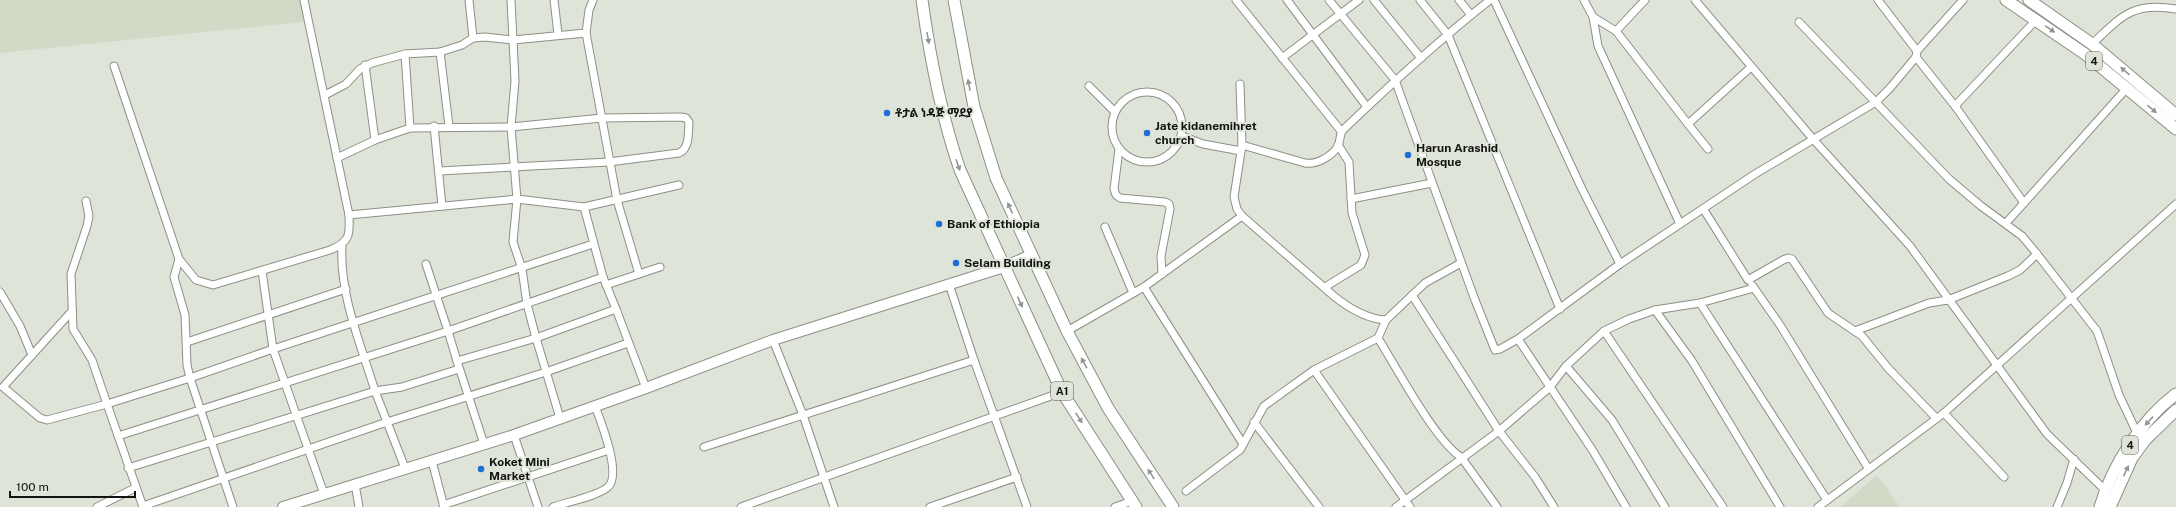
<svg xmlns="http://www.w3.org/2000/svg" width="2176" height="507" viewBox="0 0 2176 507" font-family="'Public Sans','Noto Sans Ethiopic',sans-serif">
	<rect width="100%" height="100%" fill="#dfe4d8"/>
	<!-- built -->
	<g fill="#d2d9c7">
		<polygon points="0,0 306,0 303,22 0,53"/>
		<polygon points="1877,475 1900,507 1840,507"/>
	</g>
	<g fill="none" stroke-linecap="round" stroke-linejoin="round">
		<defs>
			<g id="street">
				<polyline points="469,0 473,38 485,37 513,40 586,33 589,10 593,0"/>
				<polyline points="554,0 558,34"/>
				<polyline points="1236,0 1341,131"/>
				<polyline points="1287,0 1367,107"/>
				<polyline points="1329,0 1395,80 1475,300 1495,350 1500,349 1518,339 1620,264 1755,174 1876,102 1890,88 1916,57 1917,51 1963,0"/>
				<polyline points="1374,0 1421,58"/>
				<polyline points="1420,0 1448,35 1560,309"/>
				<polyline points="1459,0 1471,15"/>
				<polyline points="1494,0 1582,189 1620,264"/>
				<polyline points="1584,0 1593,17 1598,46 1680,224"/>
				<polyline points="1695,0 1813,139 1910,246 2047,434 2105,490"/>
				<polyline points="1878,0 1917,51"/>
				<polyline points="1593,17 1616,31 1645,0"/>
				<polyline points="1799,22 1949,179 1981,206 2022,236 2037,254 2097,331 2119,395 2137,433"/>
				<polyline points="1616,31 1688,124 1751,67"/>
				<polyline points="586,33 617,200 639,274"/>
				<path d="M 2092,44 C 2122,16 2132,2 2176,9"/>
				<polyline points="440,52 449,126"/>
				<polyline points="405,54 410,128"/>
				<polyline points="1916,57 1955,106 2024,203"/>
				<polyline points="1282,58 1359,0"/>
				<polyline points="365,65 375,140"/>
				<path d="M 114,66 L 179,259 L 196,280 L 213,285 L 330,250 C 350,242 350,235 349,215 L 304,0"/>
				<polyline points="1240,84 1242,145 1234,197 1237,209 1242,216"/>
				<polyline points="1089,86 1115,112"/>
				<circle cx="1147" cy="127" r="35"/>
				<polyline points="325,95 346,84 360,69 372,63 405,54 440,52 462,45 473,38"/>
				<polyline points="1955,106 2037,19"/>
				<polyline points="1688,124 1708,149"/>
				<polyline points="434,126 442,206"/>
				<polyline points="1182,136 1203,144 1241,151"/>
				<path d="M 1242,145 L 1305,163 C 1317,165 1332,156 1338,146 C 1341,140 1339,133 1344,129 C 1391,84 1439,40 1490,0"/>
				<polyline points="1119,149 1114,189 1116,195 1120,198 1165,202 1169,204 1170,209 1161,256 1162,274"/>
				<path d="M 337,158 L 375,140 L 410,128 L 511,127 L 602,118 L 681,117 L 686,118 L 689,122 C 688,133 690,148 679,153 L 609,162 L 439,171"/>
				<polyline points="1351,199 1432,183"/>
				<polyline points="86,201 89,216 87,226 71,274 73,329 92,360 107,404 190,378 187,365 185,315 174,277 179,259"/>
				<polyline points="584,207 603,277 616,309"/>
				<polyline points="1704,210 1748,280 1783,260 1788,258 1792,259 1828,313 1862,336 1888,368 1936,418"/>
				<polyline points="349,215 517,199 584,207 679,185"/>
				<polyline points="2006,223 2127,88"/>
				<polyline points="1105,227 1133,293"/>
				<polyline points="426,264 448,331 603,277"/>
				<polyline points="262,271 273,349 593,244"/>
				<polyline points="949,284 974,360 1027,507"/>
				<polyline points="606,285 660,267"/>
				<polyline points="1752,285 1780,325 1868,468"/>
				<polyline points="1144,287 1243,444"/>
				<polyline points="1325,287 1361,265 1365,255 1352,213 1349,162 1338,145"/>
				<polyline points="0,292 20,326 32,355"/>
				<polyline points="1412,295 1499,431 1535,477 1554,507"/>
				<polyline points="1700,303 1827,500"/>
				<polyline points="1655,310 1692,361 1780,507"/>
				<polyline points="72,311 3,387 40,418 47,420 107,404 143,507"/>
				<path d="M 1067,331 L 1144,287 L 1242,216 L 1335,297 C 1349,308 1367,319 1386,320 L 1425,283 L 1461,263"/>
				<polyline points="1604,331 1723,507"/>
				<polyline points="1855,331 1929,303 1948,300 2008,276 2020,270 2037,254"/>
				<path d="M 1378,338 C 1396,367 1436,442 1461,457 L 1497,507"/>
				<polyline points="1518,339 1593,451 1626,507"/>
				<polyline points="773,340 803,415 834,507"/>
				<polyline points="187,342 346,289"/>
				<polyline points="1566,366 1612,420 1665,507"/>
				<polyline points="1314,370 1410,507"/>
				<polyline points="1944,413 2004,477"/>
				<polyline points="560,418 536,338 616,309 646,388"/>
				<polyline points="1254,422 1319,507"/>
				<polyline points="514,435 538,507"/>
				<polyline points="118,436 448,331 457,361"/>
				<polyline points="484,444 457,361 536,338 527,304 522,269 513,242 517,199 511,127 515,81 511,0"/>
				<polyline points="704,447 974,360"/>
				<polyline points="432,461 444,507"/>
				<path d="M 128,468 L 375,391 C 361,345 339,294 342,245"/>
				<polyline points="405,468 375,391 402,387 459,369"/>
				<polyline points="355,484 359,507"/>
				<polyline points="1186,491 1240,450 1264,406 1314,370 1378,338 1386,320"/>
				<polyline points="443,505 609,450"/>
				<polyline points="143,506 387,422 546,372 628,343"/>
				<polyline points="97,507 135,488"/>
				<polyline points="233,507 190,378 273,349 324,494"/>
				<path d="M 553,507 C 567,502 598,496 608,487 C 622,474 601,422 595,406"/>
				<polyline points="741,507 1062,392"/>
				<polyline points="930,507 1017,477"/>
				<polyline points="1115,507 1132,501"/>
				<polyline points="1396,507 1499,431 1550,387 1566,366 1604,331 1629,319 1655,310 1700,303 1754,288"/>
				<polyline points="1818,507 1944,413 2176,204"/>
				<polyline points="2057,507 2067,483 2074,459"/>
			</g>
			<polyline id="secondary" points="283,507 514,435 646,388 773,340 1004,267 1031,255"/>
			<g id="primary">
				<path d="M 922,0 C 930,58 941,115 960,170 L 1062,392 L 1136,507"/>
				<polyline points="954,0 974,107 996,178 1067,331 1108,408 1173,507"/>
				<polyline points="2006,0 2085,54 2176,129"/>
				<polyline points="2029,0 2092,44 2176,115"/>
				<path d="M 2100,507 C 2112,466 2141,420 2176,394"/>
				<polyline points="2110,507 2132,458 2146,439 2176,410"/>
			</g>
		</defs>
		<!-- street casing -->
		<use href="#street" stroke="#8c9086" stroke-width="9"/>
		<!-- secondary casing -->
		<use href="#secondary" stroke="#8c9086" stroke-width="12"/>
		<!-- primary casing -->
		<use href="#primary" stroke="#8c9086" stroke-width="13"/>
		<!-- street -->
		<use href="#street" stroke="#fff" stroke-width="7"/>
		<!-- secondary -->
		<use href="#secondary" stroke="#fff" stroke-width="10"/>
		<!-- primary -->
		<use href="#primary" stroke="#fff" stroke-width="11"/>
	</g>
	<!-- one-way arrows -->
	<defs><path id="oneway-solid" d="M-6-.8H1V-3.2L6.5 0L1 3.2V.8H-6Z"/></defs>
	<g fill="#959594">
		<use href="#oneway-solid" transform="translate(2050 29) rotate(35)"/>
		<use href="#oneway-solid" transform="translate(928 38) rotate(80)"/>
		<use href="#oneway-solid" transform="translate(2125 71) rotate(-140)"/>
		<use href="#oneway-solid" transform="translate(969 85) rotate(-101)"/>
		<use href="#oneway-solid" transform="translate(2152 109) rotate(40)"/>
		<use href="#oneway-solid" transform="translate(958 165) rotate(71)"/>
		<use href="#oneway-solid" transform="translate(1010 208) rotate(-114)"/>
		<use href="#oneway-solid" transform="translate(1020 302) rotate(65)"/>
		<use href="#oneway-solid" transform="translate(1084 363) rotate(-119)"/>
		<use href="#oneway-solid" transform="translate(1079 418) rotate(57)"/>
		<use href="#oneway-solid" transform="translate(2149 421) rotate(133)"/>
		<use href="#oneway-solid" transform="translate(2126 471) rotate(-65)"/>
		<use href="#oneway-solid" transform="translate(1151 474) rotate(-123)"/>
	</g>
	<!-- markers -->
	<g fill="#1f6dd8" stroke="#dfe4d8" stroke-width="1.5">
		<circle cx="887" cy="113" r="4"/>
		<circle cx="1147" cy="133" r="4"/>
		<circle cx="1408" cy="155" r="4"/>
		<circle cx="939" cy="224" r="4"/>
		<circle cx="956" cy="263" r="4"/>
		<circle cx="481" cy="469" r="4"/>
	</g>
	<g text-anchor="middle" dominant-baseline="central" stroke-width="4" stroke-linejoin="round" paint-order="stroke">
		<!-- shield labels -->
		<g fill="#dfe4d8" stroke="#50524d" stroke-width="1">
			<rect x="2086" y="52" width="16" height="18" rx="3"/>
			<rect x="1051" y="382" width="22" height="18" rx="3"/>
			<rect x="2122" y="436" width="16" height="18" rx="3"/>
		</g>
		<g font-size="11" font-weight="bold" fill="#131411">
			<text x="2094" y="61">4</text>
			<text x="1062" y="391">A1</text>
			<text x="2130" y="445">4</text>
		</g>
		<!-- poi labels -->
		<g font-size="12" font-weight="bold" fill="#131411" stroke="#dfe4d8" text-anchor="start">
			<text x="895" y="113">ቶታል ነዳጅ ማደያ</text>
			<text x="1155" y="126">Jate kidanemihret<tspan x="1155" dy="14">church</tspan></text>
			<text x="1416" y="148">Harun Arashid<tspan x="1416" dy="14">Mosque</tspan></text>
			<text x="947" y="224">Bank of Ethiopia</text>
			<text x="964" y="263">Selam Building</text>
			<text x="489" y="462">Koket Mini<tspan x="489" dy="14">Market</tspan></text>
		</g>
	</g>
	<!-- scale -->
	<path d="M10 491v6h125v-6" fill="none" stroke="#131411" stroke-width="2"/>
	<text x="16" y="491" font-size="12" fill="#131411" stroke="#dfe4d8" stroke-width="3" paint-order="stroke">100 m</text>
</svg>
